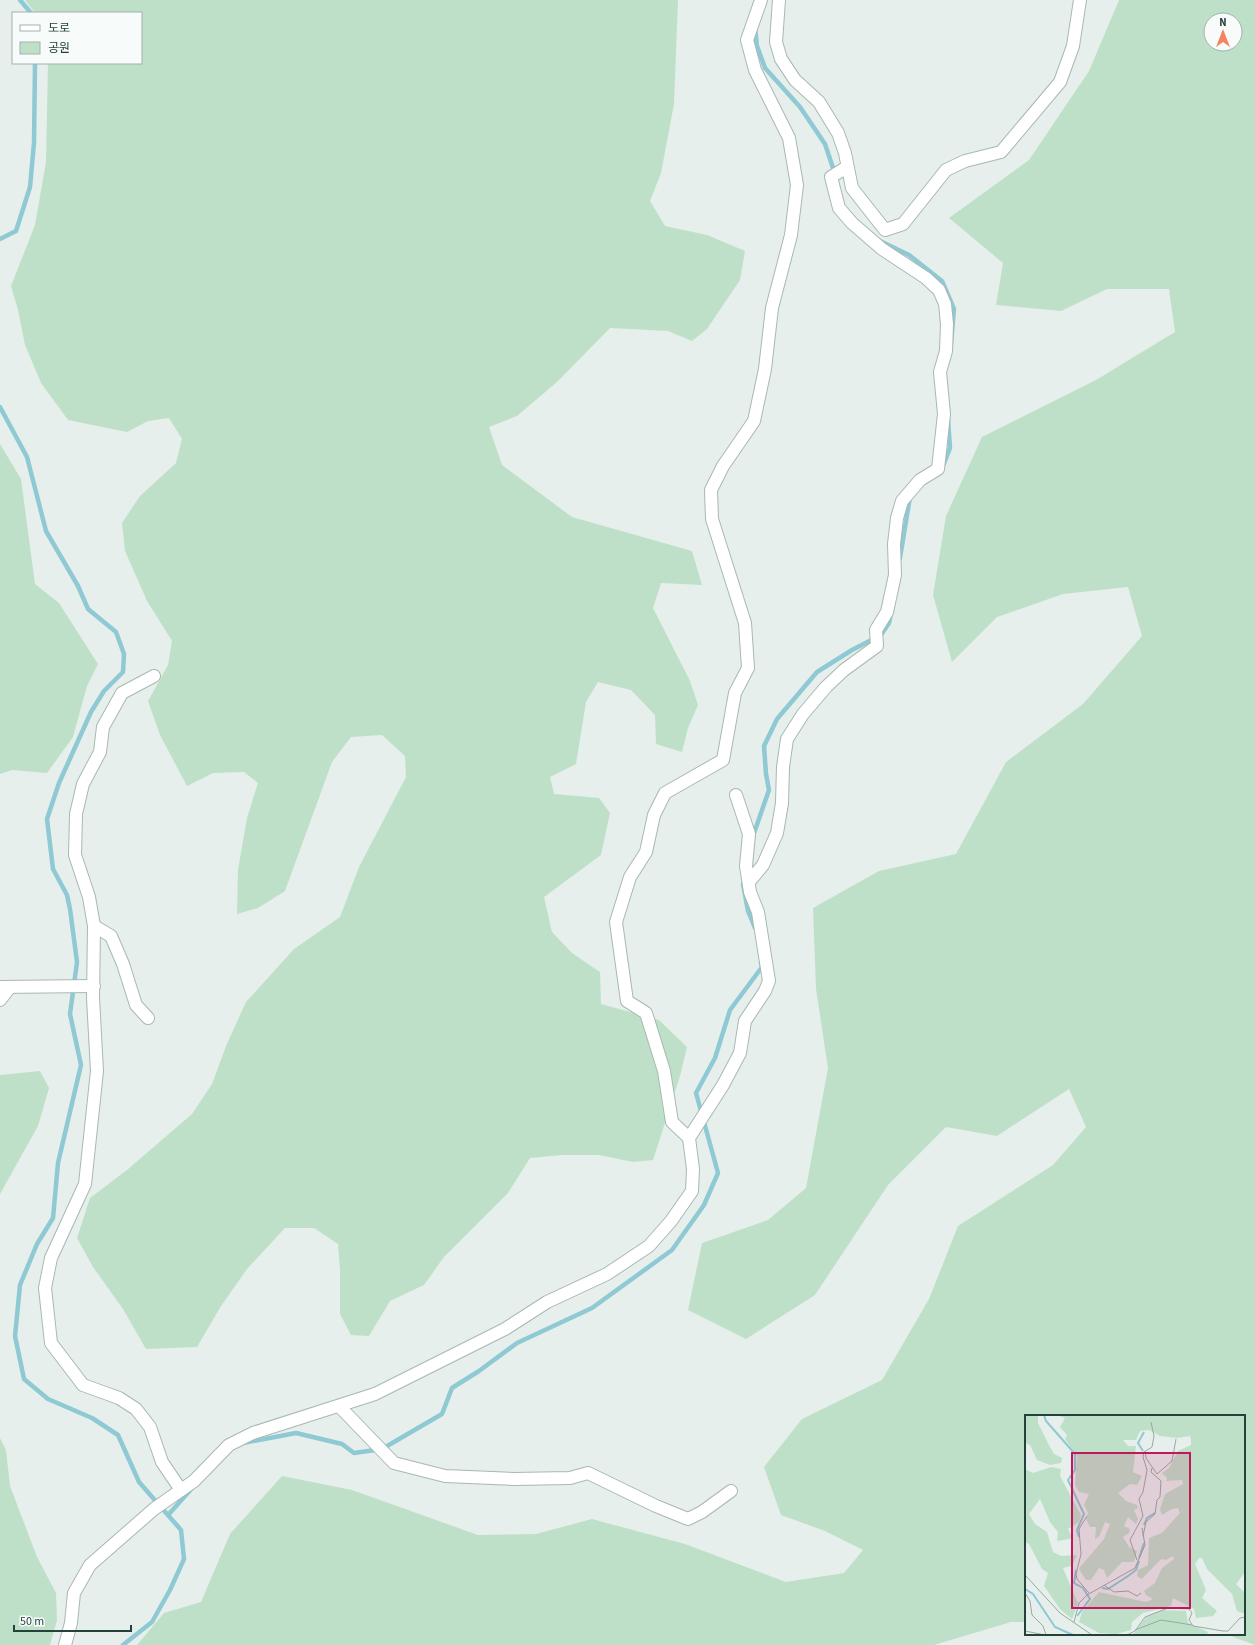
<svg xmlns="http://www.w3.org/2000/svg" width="1255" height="1645" viewBox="0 0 1255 1645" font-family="'Source Sans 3','Noto Sans KR',sans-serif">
	<rect width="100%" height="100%" fill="#e6efeb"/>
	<!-- green -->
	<g fill="#bfe0c8" fill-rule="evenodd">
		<polygon points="25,0 678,0 674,104 661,173 650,201 665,226 707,235 745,251 740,280 707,329 692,341 668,331 610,328 557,382 517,416 489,427 502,465 572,517 692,551 702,585 661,583 653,608 690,681 698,705 688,728 682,752 656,744 655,715 631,690 598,682 586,702 576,764 550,777 554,794 599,798 610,813 601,855 544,897 552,932 572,953 600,972 601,1004 659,1020 687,1047 680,1076 653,1160 633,1162 599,1155 561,1155 530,1158 508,1193 444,1257 424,1285 390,1301 369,1336 351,1335 340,1314 340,1270 338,1244 314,1228 285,1228 247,1269 221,1306 197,1347 146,1349 123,1309 93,1267 77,1238 90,1198 127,1170 192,1114 212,1084 226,1046 246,1002 294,949 340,917 359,867 406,777 405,756 382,735 351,737 332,762 285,891 258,908 237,914 238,870 247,818 258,783 244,772 213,773 187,786 160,735 148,701 168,665 172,641 147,601 125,551 122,523 140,496 176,463 182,439 169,418 148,421 127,432 68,420 41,383 25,345 18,310 11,286 35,225 46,162 48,63 141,63 141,13 35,13"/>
		<path d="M 1119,0 L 1255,0 L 1255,1645 L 1225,1634 L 1244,1634 L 1244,1416 L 1026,1416 L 1026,1622 L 1011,1622 L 934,1645 L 137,1645 L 164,1613 L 201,1602 L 230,1534 L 282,1476 L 352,1490 L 478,1535 L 536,1534 L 592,1519 L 685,1544 L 786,1582 L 844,1573 L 863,1550 L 825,1531 L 781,1515 L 764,1467 L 802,1419 L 882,1380 L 929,1299 L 958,1226 L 1053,1165 L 1086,1127 L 1069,1089 L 997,1136 L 946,1127 L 888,1185 L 815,1295 L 746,1339 L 688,1310 L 702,1243 L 768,1220 L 806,1188 L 828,1068 L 816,989 L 813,908 L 879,871 L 956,854 L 1006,762 L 1083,704 L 1142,636 L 1128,587 L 1063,594 L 997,617 L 952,662 L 933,595 L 946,516 L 982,437 L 1096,380 L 1175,332 L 1169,289 L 1107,289 L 1061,311 L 996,305 L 1003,263 L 949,218 L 1029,160 L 1089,71 ZM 1211,20 L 1235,20 L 1235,44 L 1211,44 Z"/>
		<polygon points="0,444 21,479 35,584 59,603 98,664 87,686 73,737 47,773 12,770 0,774"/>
		<polygon points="40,1071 49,1088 38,1126 0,1194 0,1075"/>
		<polygon points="0,1438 6,1450 10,1486 37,1557 56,1593 57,1620 50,1645 0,1645"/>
	</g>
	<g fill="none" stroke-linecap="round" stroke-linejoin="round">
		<!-- stream -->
		<g stroke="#8ec9d4" stroke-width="4.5">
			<polyline points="20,0 31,13"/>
			<polyline points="755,27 757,46 765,68 800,107 825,144 835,174"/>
			<polyline points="0,239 16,231 30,187 34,143 35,63"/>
			<polyline points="880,241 909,255 942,281 954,309 951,344"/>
			<polyline points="0,407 27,457 46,531 78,586 88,609 116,632 124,654 123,672 104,691 91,712 59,783 47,819 53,869 67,895 70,909 77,962 70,1014 81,1065 58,1163 53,1218 37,1244 20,1285 15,1336 24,1379 48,1399 92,1418 118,1435 139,1482 181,1530 184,1559 170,1590 152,1622 123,1645"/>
			<polyline points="943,466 950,448 948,419"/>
			<polyline points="900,558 910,497"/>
			<polyline points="752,839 769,790 766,774 764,746 777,719 817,672 852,650 881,635 889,623 891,613"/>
			<polyline points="743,884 748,911 755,928"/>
			<polyline points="243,1443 296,1433 342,1444 354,1453 382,1449 442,1414 452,1388 479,1371 517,1343 592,1308 672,1250 704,1205 718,1173 696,1093 715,1058 730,1010 762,967 761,963"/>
			<polyline points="169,1514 193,1487"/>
		</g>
		<defs>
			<g id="minor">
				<polyline points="779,0 776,42 781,59 795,80 819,102 838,133 845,153 852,188 885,230 903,224 946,170 965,161 1001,152 1060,82 1073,46 1080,0"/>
				<polyline points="154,676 122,693 103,727 100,752 83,784 76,814 75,855 89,897 94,926 93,998 97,1071 85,1184 51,1258 45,1288 51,1343 83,1385 119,1398 136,1409 150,1427 162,1462 181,1490"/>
				<polyline points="749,882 763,865 777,833 782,803 783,767 787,739 803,714 826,687 844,670 877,646 876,630 887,612 895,575 894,544 897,518 902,501 920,480 938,469 944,414 940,372 946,351 947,324 945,304 939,290 926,278 882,249 852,223 839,208 831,177 847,167"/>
				<polyline points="94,926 111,936 123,964 136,1005 148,1018"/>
				<polyline points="0,987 94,986"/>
				<polyline points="0,1000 10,987"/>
				<polyline points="689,1138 672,1122 664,1071 646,1013 627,1001 616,922 630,877 646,852 654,815 665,793 723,760 735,693 748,668 745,623 712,519 711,490 723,466 754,421 765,369 772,308 791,235 797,185 789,138 755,70 747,40 761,0"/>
				<polyline points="339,1406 394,1463 445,1476 513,1479 570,1478 588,1473 656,1506 688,1519 702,1512 731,1491"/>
				<polyline points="65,1645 71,1623 74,1593 90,1565 154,1509 194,1481 229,1445 253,1433 375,1394 505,1329 547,1302 607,1274 649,1246 671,1221 692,1191 693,1169 689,1138 723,1085 740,1053 745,1021 765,991 769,981 758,912 750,892 746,866 749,834 736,795"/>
			</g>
		</defs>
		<!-- minor casing -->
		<use href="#minor" stroke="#a8b8b2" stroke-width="14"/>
		<!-- minor -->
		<use href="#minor" stroke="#fff" stroke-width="12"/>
	</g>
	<!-- overview -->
	<g transform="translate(1025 1415)">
		<rect width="220" height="220" fill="#e6efeb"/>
		<path d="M 0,0 L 13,0 L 13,8 L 25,32 L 29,39 L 37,43 L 36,48 L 25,50 L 12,45 L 5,30 L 0,28 ZM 32,0 L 220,0 L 220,157 L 211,169 L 220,178 L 220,199 L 212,196 L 207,179 L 182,154 L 177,143 L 174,143 L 170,149 L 181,175 L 177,183 L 192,196 L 188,201 L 171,203 L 169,194 L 148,183 L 146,191 L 118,198 L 107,207 L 106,215 L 91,219 L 74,218 L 54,207 L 57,197 L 74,177 L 121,187 L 128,184 L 121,180 L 119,176 L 130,168 L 137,153 L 149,144 L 148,141 L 141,145 L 136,144 L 117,164 L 112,161 L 113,155 L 123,150 L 124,123 L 137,118 L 155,98 L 153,93 L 147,94 L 137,100 L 135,94 L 140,79 L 158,69 L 157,65 L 141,66 L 142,63 L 137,58 L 144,53 L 153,36 L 166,30 L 166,25 L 165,21 L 152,23 L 135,21 L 124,15 L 115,16 L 111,25 L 98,25 L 103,31 L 111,31 L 108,57 L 117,61 L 112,70 L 105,69 L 93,78 L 101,86 L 112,90 L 113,93 L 109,95 L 113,104 L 111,109 L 103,102 L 99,111 L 105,114 L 104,118 L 98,122 L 104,132 L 112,136 L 111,139 L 109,147 L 97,147 L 82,163 L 79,155 L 74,153 L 66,165 L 61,165 L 54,154 L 56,151 L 79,124 L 85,109 L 80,107 L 74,122 L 70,124 L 71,112 L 65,112 L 61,104 L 63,98 L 59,90 L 64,79 L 54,77 L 50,70 L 52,41 L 40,24 L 42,20 L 35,12 L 40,3 ZM 26,52 L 36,54 L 35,61 L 56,100 L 54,107 L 43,114 L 47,122 L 45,124 L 32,126 L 33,117 L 25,107 L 15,84 L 4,99 L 10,109 L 22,117 L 28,137 L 36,141 L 52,140 L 47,151 L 38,153 L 53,188 L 47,204 L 35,194 L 19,171 L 23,158 L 17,154 L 4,129 L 0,127 L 0,54 L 8,58 ZM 138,195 L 161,196 L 163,208 L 183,217 L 182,220 L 108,220 L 121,202 Z" fill="#bfe0c8"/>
		<path fill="none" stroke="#8ec9d4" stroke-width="2" d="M 19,0 L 21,6 L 50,39 L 50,55 L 43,65 L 59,99 L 52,115 L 54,122M 118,36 L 113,28 L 119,17M 119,110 L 122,103 L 130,98M 114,143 L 119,128M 51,155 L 49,168 L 58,173 L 65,184 L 52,201M 77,173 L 83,174 L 103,161 L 111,155 L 114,146M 0,174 L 8,179 L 30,212 L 48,220"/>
		<path fill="none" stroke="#98aaa4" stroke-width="1" d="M 120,36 L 121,43 L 132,59 L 147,46 L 151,24M 62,101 L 54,114 L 56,139 L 51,159 L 52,164 L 64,178M 118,121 L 121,107 L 130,99 L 132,85 L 135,82 L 136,66 L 126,57 L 127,53M 112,145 L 105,125 L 118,101 L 114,84 L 118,77 L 122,55 L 118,42 L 119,37 L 127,32 L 129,21 L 126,7M 0,160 L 35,198 L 67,220M 79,170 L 89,177 L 103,176 L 112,181 L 116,178M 0,178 L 5,186 L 7,200 L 18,211 L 21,220M 49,207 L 54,188 L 62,180 L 110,153 L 120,130 L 117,113M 110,215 L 136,205 L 167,210M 0,216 L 20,220M 102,220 L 110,216 L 120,202 L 143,193 L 164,194 L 167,198 L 164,205 L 168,211 L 198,216 L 203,216 L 215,203 L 220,202"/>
		<path fill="#c2185b" fill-opacity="0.15" stroke="#c2185b" stroke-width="2" d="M 47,38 L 165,38 L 165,193 L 47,193 Z"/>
		<rect width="220" height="220" fill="none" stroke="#24423a" stroke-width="2"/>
	</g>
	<!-- legend -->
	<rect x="12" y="12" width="130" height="52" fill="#f7fbf9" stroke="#a3b1ad"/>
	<rect x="20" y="25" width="20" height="6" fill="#ffffff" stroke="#a3b1ad"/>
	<text x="48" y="32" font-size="12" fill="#24423a">도로</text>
	<rect x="20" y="42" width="20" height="12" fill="#bfe0c8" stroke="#a3b1ad"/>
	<text x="48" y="52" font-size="12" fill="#24423a">공원</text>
	<!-- north arrow -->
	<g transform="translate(1223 32)"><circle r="19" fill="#f7fbf9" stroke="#a3b1ad"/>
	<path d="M0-3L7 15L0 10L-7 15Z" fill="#f4845f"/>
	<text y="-6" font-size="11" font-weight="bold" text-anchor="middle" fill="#24423a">N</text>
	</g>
	<!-- scale -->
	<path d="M14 1625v6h117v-6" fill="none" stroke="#24423a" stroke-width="2"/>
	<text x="20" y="1625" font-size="12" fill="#24423a" stroke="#f7fbf9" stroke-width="3" paint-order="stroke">50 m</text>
</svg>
